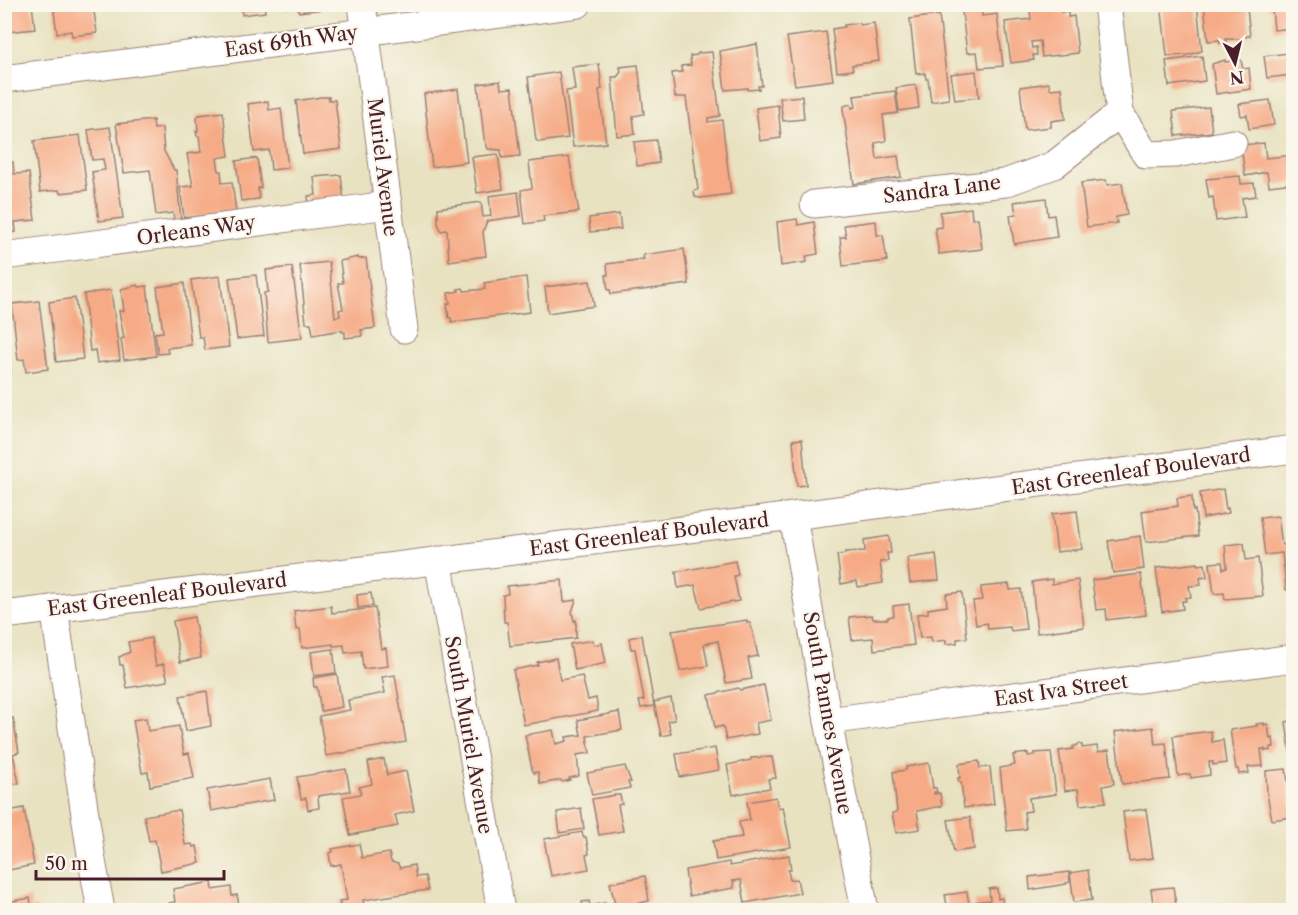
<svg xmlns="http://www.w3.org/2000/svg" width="1298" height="915" viewBox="0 0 1298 915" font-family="'Libre Caslon Text',serif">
	<rect width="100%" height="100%" fill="#fbf7ec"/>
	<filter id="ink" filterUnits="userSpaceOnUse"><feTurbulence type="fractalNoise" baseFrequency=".0167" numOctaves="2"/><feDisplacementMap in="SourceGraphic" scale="12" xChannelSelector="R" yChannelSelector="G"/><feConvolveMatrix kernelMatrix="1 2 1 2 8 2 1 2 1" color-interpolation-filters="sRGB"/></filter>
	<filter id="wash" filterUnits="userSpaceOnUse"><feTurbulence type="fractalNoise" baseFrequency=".008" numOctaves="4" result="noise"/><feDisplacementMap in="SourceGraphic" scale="24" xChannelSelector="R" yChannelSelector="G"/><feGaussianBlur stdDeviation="1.35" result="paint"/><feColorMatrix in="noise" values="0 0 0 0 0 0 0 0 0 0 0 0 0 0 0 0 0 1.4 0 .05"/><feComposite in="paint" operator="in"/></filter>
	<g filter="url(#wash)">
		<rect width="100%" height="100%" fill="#e8e2c1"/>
		<g id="blocks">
			<!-- building -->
			<g fill="#f6aa85">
				<polygon points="4,4 32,4 35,29 7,32 7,28 4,29"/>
				<polygon points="93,4 97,33 72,36 71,31 57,33 53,5"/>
				<polygon points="241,4 264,4 265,12 242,15"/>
				<polygon points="287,4 324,4 324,9 299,12 298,6 287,8"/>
				<polygon points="1029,4 1061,4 1061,12 1068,11 1068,17 1074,16 1078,53 1042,57 1040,41 1031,42 1032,48 1036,47 1037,55 1033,55 1034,60 1011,63 1005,22 1031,19"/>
				<polygon points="1161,4 1197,4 1202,51 1188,55 1167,56"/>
				<polygon points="1204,4 1232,4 1233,8 1247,8 1250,36 1243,37 1243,39 1226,39 1226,42 1220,43 1220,40 1208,41"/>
				<polygon points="1268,4 1294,4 1294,28 1274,30 1272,9 1269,10"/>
				<polygon points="982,10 982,16 997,14 1003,66 979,68 977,52 967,53 962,12"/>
				<polygon points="939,15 949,99 931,102 928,79 926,79 925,73 916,74 910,19"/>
				<polygon points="860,23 860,25 874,23 879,61 852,65 853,70 837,72 832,29 845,27 844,25"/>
				<polygon points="826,32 833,80 795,85 787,37"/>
				<polygon points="757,44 762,86 758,86 759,89 748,90 748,88 725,90 720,51"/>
				<polygon points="712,52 720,116 708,118 708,122 722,120 731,194 700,198 695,197 694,191 698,190 686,97 675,97 672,73 682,72 681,66 691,65 690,56 697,55 698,53"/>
				<polygon points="1289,53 1292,75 1267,78 1264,56"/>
				<polygon points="1202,56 1205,81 1169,86 1166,61"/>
				<polygon points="1225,60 1225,62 1241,60 1243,69 1249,68 1251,89 1216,94 1212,64"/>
				<polygon points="599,64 602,89 599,90 606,143 573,147 566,91 575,90 572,67"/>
				<polygon points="638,65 644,114 633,116 635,134 617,136 612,77 617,77 621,72 620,67"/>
				<polygon points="976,71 979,97 955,100 951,74"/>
				<polygon points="559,72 568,138 539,142 536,140 528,77"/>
				<polygon points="500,81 501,89 512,88 520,156 502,158 501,150 488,149 484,138 478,84"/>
				<polygon points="1049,83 1050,89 1062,88 1065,119 1051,121 1051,127 1025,130 1020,87"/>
				<polygon points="916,85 919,108 899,111 896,88"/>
				<polygon points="458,89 467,162 432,167 424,94"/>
				<polygon points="895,91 898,113 883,115 886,141 875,143 877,159 898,156 901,177 854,184 843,109 844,106 851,104 852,108 856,107 854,96"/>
				<polygon points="802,96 804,119 783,121 780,98"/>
				<polygon points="321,97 329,97 329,100 335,100 341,149 303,154 296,101"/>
				<polygon points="1270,100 1274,125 1249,129 1247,115 1241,116 1239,104"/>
				<polygon points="268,101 269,110 281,108 288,168 271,170 269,150 254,152 248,104"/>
				<polygon points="778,105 781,138 760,141 756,108"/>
				<polygon points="1209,107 1212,132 1176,136 1173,111"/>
				<polygon points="223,112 229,156 217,158 219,171 221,171 222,183 232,182 236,212 184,218 180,187 193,186 187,154 201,152 199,136 197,136 196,131 198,131 197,118 199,115"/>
				<polygon points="153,120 154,129 162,128 164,151 174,170 176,170 181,220 174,221 173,213 156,215 150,170 124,173 116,124"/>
				<polygon points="110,127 123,218 99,221 92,172 105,170 103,159 92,160 88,130"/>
				<polygon points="80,135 87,190 60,193 59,190 40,192 34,141"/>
				<polygon points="656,140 659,163 637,166 634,142"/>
				<polygon points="1264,143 1266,158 1294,155 1294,183 1269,186 1267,172 1245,176 1241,145"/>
				<polygon points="498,154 503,189 477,193 472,157"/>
				<polygon points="569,157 579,212 543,216 544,221 525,224 521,190 532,188 529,162"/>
				<polygon points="257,158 261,188 258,188 259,199 241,201 236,161"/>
				<polygon points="13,162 14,174 29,173 35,220 15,222 16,232 4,233 4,163"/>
				<polygon points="341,175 344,203 309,205 308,196 316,195 314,177"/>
				<polygon points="1240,176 1241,184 1254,183 1256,196 1242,198 1245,217 1216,221 1213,197 1209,198 1206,179"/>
				<polygon points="1106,180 1107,185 1122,183 1127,215 1116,217 1117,223 1087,227 1081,183"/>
				<polygon points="518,192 521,216 487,221 483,232 486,256 449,261 447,230 441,231 438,223 438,208 481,202 483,217 491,216 489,196"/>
				<polygon points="1046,198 1048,216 1054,215 1057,237 1014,244 1010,215 1016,214 1014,202"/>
				<polygon points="971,208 972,219 978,218 982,249 939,254 935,228 942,227 940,212"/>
				<polygon points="619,214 621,229 590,232 589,218"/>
				<polygon points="797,219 798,225 814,222 818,254 806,256 807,262 781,266 777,222"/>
				<polygon points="876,221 877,235 883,235 887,261 843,266 840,237 846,237 844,225"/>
				<polygon points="684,249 689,284 611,294 610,290 608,290 606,275 608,275 607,264 644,259 643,255"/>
				<polygon points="358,257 358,259 366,258 375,328 361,330 362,336 345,338 345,332 342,332 342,330 313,335 311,323 306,323 300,265 329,262 335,317 340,316 339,310 343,309 338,283 343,283 340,261"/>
				<polygon points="292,267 302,338 268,342 264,293 268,292 266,270"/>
				<polygon points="256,275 264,336 237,339 229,278"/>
				<polygon points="220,276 229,347 205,350 203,337 199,337 191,280"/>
				<polygon points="526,277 530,312 452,322 451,318 449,318 447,304 450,303 448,293 459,291 458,289 463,288 464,291 485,289 484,283"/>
				<polygon points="590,281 594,306 548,313 545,287"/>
				<polygon points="184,283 191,345 167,348 168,353 158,354 155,333 163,332 157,287"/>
				<polygon points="138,285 139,287 147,286 156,356 124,360 121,339 124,338 119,311 124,311 121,289"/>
				<polygon points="111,290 120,360 97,363 95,350 90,351 84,294"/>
				<polygon points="75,298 83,359 56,362 49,302"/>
				<polygon points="39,301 48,369 26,372 24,359 18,360 12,304"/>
				<polygon points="6,332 11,374 4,375 4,333"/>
				<polygon points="802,439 806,485 797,486 793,440"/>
				<polygon points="1223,489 1226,509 1228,508 1229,513 1203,518 1200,493"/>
				<polygon points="1192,496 1193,511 1195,510 1198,536 1146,542 1142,511 1178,506 1177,498"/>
				<polygon points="1077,511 1082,549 1057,552 1052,514"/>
				<polygon points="1278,516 1282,545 1294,543 1294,589 1286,590 1282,553 1265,555 1260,518"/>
				<polygon points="889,536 891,553 887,553 888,561 880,562 883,583 858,587 857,581 841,584 837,555 845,554 845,552 865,551 864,540"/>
				<polygon points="1140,536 1144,569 1113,573 1108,541"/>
				<polygon points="1244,543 1246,560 1258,558 1263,596 1225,599 1224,593 1214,594 1210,563 1222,562 1223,569 1227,568 1225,545"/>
				<polygon points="936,554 939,580 910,583 907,558"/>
				<polygon points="735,561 738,575 734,576 739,601 701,608 695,585 678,588 676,572"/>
				<polygon points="1198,563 1198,565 1205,564 1207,577 1200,578 1201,585 1189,586 1191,597 1185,598 1186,601 1182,601 1183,609 1162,612 1156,568"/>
				<polygon points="1141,574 1146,615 1107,620 1106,609 1096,610 1092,580"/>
				<polygon points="1052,579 1052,584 1078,580 1084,627 1037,633 1032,582"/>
				<polygon points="562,580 564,602 576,600 572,612 574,621 576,620 576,638 510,646 507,622 504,622 503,595 508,594 507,586"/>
				<polygon points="1009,584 1010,590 1021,589 1026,629 1011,631 1010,627 988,629 987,623 976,625 973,601 982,600 981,587"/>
				<polygon points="962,592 967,638 957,639 957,643 946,644 946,640 932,642 931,637 920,638 917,614 928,613 928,609 947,606 946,594"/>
				<polygon points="371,593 373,606 358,608 357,595"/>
				<polygon points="909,604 914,645 874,650 873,638 852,640 849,617 872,615 873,619 888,619 888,617 894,616 893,606"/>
				<polygon points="331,606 332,613 375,608 381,649 386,648 388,666 363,669 361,651 345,653 344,645 333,646 333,644 302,648 300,629 296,630 294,611"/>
				<polygon points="194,617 201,658 180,662 173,621"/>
				<polygon points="747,620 747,623 750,623 753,633 758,656 748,658 752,679 726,683 718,641 704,644 708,666 680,671 672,631"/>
				<polygon points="642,635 654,706 641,708 639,701 644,700 635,649 631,649 629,638"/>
				<polygon points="151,638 156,666 164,664 168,681 127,688 123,665 120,665 119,657 130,652 128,642"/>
				<polygon points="593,640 594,645 602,643 606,663 575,670 570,644"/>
				<polygon points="333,649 336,673 314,676 311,652"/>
				<polygon points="556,658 560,680 582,676 588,700 596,698 598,711 524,725 513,670 538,665 537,662"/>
				<polygon points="337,674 342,707 321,711 317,687 314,687 313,678"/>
				<polygon points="395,675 406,742 326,756 319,716 350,710 348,700 385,693 382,677"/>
				<polygon points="764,685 771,720 756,723 758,734 726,740 723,726 715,728 709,695 738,688 740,690"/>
				<polygon points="207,691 211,726 186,731 180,696"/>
				<polygon points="671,698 675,720 668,721 671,734 661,736 654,702"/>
				<polygon points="619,712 622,730 587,736 590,753 577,755 579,776 569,778 570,780 562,782 561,780 540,784 538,772 534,773 532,769 525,735 553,730 556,744 567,741 566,737 581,735 578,720"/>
				<polygon points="13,718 19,752 13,754 19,783 4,786 4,720"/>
				<polygon points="146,718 148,731 179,726 184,754 189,753 194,778 150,786 148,772 142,773 133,720"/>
				<polygon points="1294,720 1294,764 1292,764 1286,722"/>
				<polygon points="1264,723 1264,725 1268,724 1270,739 1273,738 1274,747 1271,747 1271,750 1265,751 1265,749 1261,749 1263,766 1248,767 1249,773 1239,774 1238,769 1236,769 1230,730 1257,726 1256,724"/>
				<polygon points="1153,727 1155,744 1166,743 1170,779 1122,784 1115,732"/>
				<polygon points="1211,731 1212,742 1223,740 1226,763 1213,765 1213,762 1209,762 1210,775 1191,778 1190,774 1178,776 1173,736"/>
				<polygon points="1079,744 1082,745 1082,748 1097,746 1098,752 1109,750 1114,784 1103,786 1106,802 1080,805 1078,789 1065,791 1059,751 1073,749 1073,747"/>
				<polygon points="715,748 719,770 680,777 676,754"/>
				<polygon points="1051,752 1056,794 1029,798 1031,811 1024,812 1026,829 1007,831 1000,768 1015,765 1013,755 1028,753 1028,756 1035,755 1034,753"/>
				<polygon points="772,757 776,778 768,779 770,788 733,795 727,765 751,760 751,758"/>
				<polygon points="384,759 387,775 406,771 414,811 395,815 398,826 350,835 343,797 361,794 359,787 372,784 368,762"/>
				<polygon points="979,761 980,768 990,767 994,804 964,808 961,782 959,782 958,778 960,778 959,764"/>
				<polygon points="929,763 933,788 936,788 937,792 934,792 934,794 940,793 942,806 917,811 920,829 896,833 892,813 897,812 893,772 906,770 906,767"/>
				<polygon points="625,766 631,782 628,782 630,788 592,795 587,773"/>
				<polygon points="346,769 350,791 318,796 319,808 308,810 306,798 301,799 297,777"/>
				<polygon points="1286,769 1293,817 1272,820 1267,794 1266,771"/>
				<polygon points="270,779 274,800 211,811 207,790"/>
				<polygon points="616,795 620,795 622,804 618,805 623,831 599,835 592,799"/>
				<polygon points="776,797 778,808 783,807 791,847 716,860 713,841 742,837 739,822 750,820 747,802"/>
				<polygon points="24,808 34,865 4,871 4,812"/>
				<polygon points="581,808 584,829 560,833 557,812"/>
				<polygon points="1146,809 1153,858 1129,861 1123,812"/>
				<polygon points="179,810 185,845 192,844 193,847 197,846 200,863 161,871 155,840 149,841 144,816"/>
				<polygon points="970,817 974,849 954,852 948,820"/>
				<polygon points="582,832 583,837 586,837 589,854 586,855 589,869 551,876 544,839"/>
				<polygon points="359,844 362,858 389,853 391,862 398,864 400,868 414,865 416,877 425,876 428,890 363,900 365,910 341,910 339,901 347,900 341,864 331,866 329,853 333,852 332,849"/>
				<polygon points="789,855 791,870 788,870 790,880 797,879 800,893 745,903 741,880 733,881 734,888 689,896 685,870 729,862 730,866"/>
				<polygon points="1088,870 1092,900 1074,902 1070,873"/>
				<polygon points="1069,872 1070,882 1066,883 1066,884 1030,890 1029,877"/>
				<polygon points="645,876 649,901 616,908 610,883"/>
				<polygon points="212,882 213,890 231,887 232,896 237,895 240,910 170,910 169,903 175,902 173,889"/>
				<polygon points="1173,887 1177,910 1154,910 1151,889"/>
				<polygon points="997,888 998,899 1002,898 1003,910 975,910 974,902 990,900 989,889"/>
				<polygon points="967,892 970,910 948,910 945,895"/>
				<polygon points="30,898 32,908 37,907 38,910 7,910 7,902"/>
				<polygon points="589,901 590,906 605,903 606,910 572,910 583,907 582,902"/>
			</g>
		</g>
	</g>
	<g filter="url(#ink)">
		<use href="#blocks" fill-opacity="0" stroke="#998076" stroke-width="1.5"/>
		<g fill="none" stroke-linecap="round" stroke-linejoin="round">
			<defs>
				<g id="minor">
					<polyline points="362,4 404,329"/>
					<polyline points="1107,4 1120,113 1146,155 1176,154 1233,143"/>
					<polyline points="4,79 578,4"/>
					<polyline points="814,204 1005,183 1054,165 1120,113"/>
					<polyline points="4,256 388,205"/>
					<polyline points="793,516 828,721 865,910"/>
					<polyline points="438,560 501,910"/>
					<polyline points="54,608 92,861 101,910"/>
					<polyline points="4,615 793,516 1294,449"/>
					<polyline points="828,721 1294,658"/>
				</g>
			</defs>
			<!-- minor casing -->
			<use href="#minor" stroke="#998076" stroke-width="29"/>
			<!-- minor -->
			<use href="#minor" stroke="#fff" stroke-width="27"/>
		</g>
	</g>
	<g text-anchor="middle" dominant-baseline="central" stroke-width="4.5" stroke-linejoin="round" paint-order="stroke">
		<!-- street labels -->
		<g font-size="20" fill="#4a1f2b" stroke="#fbf7ec">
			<text transform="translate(291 41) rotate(-8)">East 69th Way</text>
			<text transform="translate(383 167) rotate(83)">Muriel Avenue</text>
			<text transform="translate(942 189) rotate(-7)">Sandra Lane</text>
			<text transform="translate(196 230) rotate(-8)">Orleans Way</text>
			<text transform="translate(1131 471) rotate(-8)">East Greenleaf Boulevard</text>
			<text transform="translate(649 534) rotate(-7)">East Greenleaf Boulevard</text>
			<text transform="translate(167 594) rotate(-7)">East Greenleaf Boulevard</text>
			<text transform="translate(1061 690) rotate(-8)">East Iva Street</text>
			<text transform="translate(828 713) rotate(80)">South Pannes Avenue</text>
			<text transform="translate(469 735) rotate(80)">South Muriel Avenue</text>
		</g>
	</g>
	<!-- margin -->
	<rect width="1298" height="915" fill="none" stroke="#fbf7ec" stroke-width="24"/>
	<!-- north arrow -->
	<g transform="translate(1235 63) rotate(173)" stroke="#fbf7ec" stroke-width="4.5" paint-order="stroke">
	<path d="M0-4.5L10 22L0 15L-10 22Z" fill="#4a1f2b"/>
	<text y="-9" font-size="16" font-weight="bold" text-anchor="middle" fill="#4a1f2b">N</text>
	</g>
	<!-- scale -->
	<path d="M36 870v9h188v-9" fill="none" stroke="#4a1f2b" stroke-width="3"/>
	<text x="45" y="870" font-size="18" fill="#4a1f2b" stroke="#fbf7ec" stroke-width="4.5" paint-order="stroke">50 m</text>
</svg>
